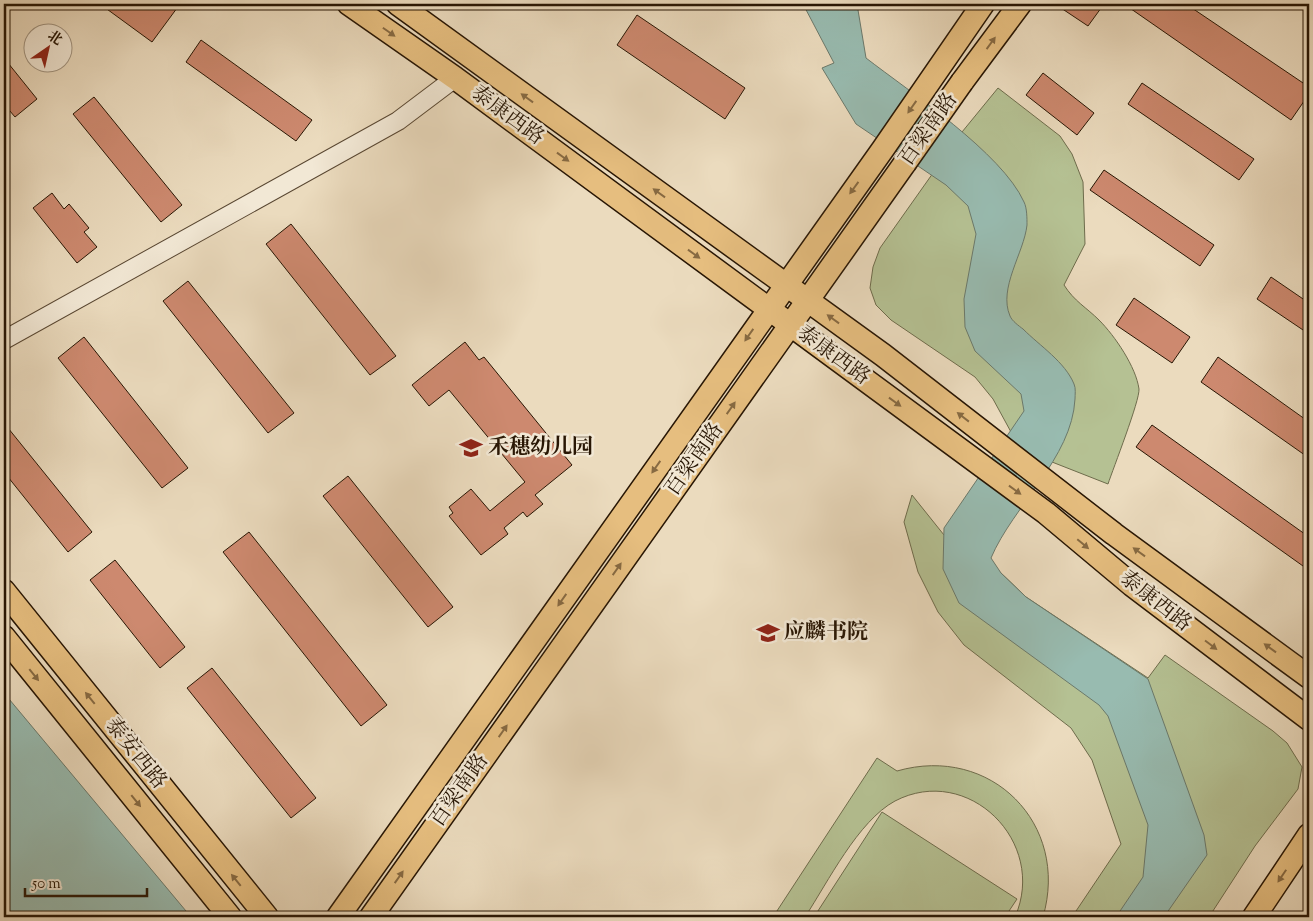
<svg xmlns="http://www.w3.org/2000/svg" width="1313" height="921" viewBox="0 0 1313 921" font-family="'Sorts Mill Goudy','Noto Serif SC',serif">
	<rect width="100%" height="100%" fill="#ebdbbe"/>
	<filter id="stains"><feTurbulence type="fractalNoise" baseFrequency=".004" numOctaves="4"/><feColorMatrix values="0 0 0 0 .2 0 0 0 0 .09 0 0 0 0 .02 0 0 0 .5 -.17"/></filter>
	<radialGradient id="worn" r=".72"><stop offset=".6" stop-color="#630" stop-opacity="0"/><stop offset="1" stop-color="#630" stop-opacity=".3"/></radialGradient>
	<!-- green -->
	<g fill="#b5c193" stroke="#6e6c4c">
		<path d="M 998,88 L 1060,136 L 1072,154 L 1083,182 L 1085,244 L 1064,285 C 1074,301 1087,308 1099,320 C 1115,336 1136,367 1139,389 C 1140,400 1113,469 1108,484 L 1052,462 L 1011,432 L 993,399 L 975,377 L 891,320 L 876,305 L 870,288 L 873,267 L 880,248 L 962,132 Z"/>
		<polygon points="912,495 944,535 1001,573 1026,597 1148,678 1165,655 1273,731 1287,743 1302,767 1298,789 1255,846 1209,917 1072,917 1121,844 1092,760 1071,728 964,645 938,612 918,572 904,522"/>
		<path d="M 877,758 L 897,771 C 991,744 1070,824 1043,917 L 1015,917 C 1048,842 968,763 895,801 C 858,821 828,882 805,917 L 773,917 Z"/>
		<polygon points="882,812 1017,899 1005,917 814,917"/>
	</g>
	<!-- water -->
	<g fill="#98bbb0" stroke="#6b796b">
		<path d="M 803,4 L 857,4 L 866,58 C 910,92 1002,153 1024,202 C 1027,208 1027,218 1027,225 C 1024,253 998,288 1010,316 C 1012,321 1019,326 1023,329 C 1040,346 1065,362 1074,384 C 1076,388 1075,395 1075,399 C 1072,458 1013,506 991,558 L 1001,573 L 1026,597 L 1148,679 L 1204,835 L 1207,855 L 1164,917 L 1116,917 L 1143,877 L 1148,825 L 1108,716 L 1099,705 L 959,603 L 943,569 L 944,528 L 1024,411 L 1021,394 L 975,351 L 965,327 L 964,299 L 976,234 L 968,206 L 946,185 L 856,124 L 822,68 L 834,63 Z"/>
		<polygon points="4,693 186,911 188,917 4,917"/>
	</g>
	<!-- building -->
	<g fill="#cd896f" stroke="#281604">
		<polygon points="100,4 180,4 152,42"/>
		<polygon points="1055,4 1104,4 1088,26"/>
		<polygon points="1124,4 1186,4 1309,87 1309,94 1291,120"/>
		<polygon points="637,15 745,88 725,119 617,45"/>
		<polygon points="201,40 312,120 296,141 186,62"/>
		<polygon points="4,58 37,99 15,117 4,104"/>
		<polygon points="1043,73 1094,113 1077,135 1026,95"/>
		<polygon points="1142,83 1254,159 1239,180 1128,104"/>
		<polygon points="94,97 182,205 161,222 73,114"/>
		<polygon points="1104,170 1214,245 1200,266 1090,190"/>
		<polygon points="52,193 64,209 69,204 89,228 84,232 97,247 77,263 33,208"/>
		<polygon points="291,224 396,356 370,375 266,244"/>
		<polygon points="1271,277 1309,303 1309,334 1257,299"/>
		<polygon points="188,281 294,413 268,433 163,301"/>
		<polygon points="1134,298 1190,337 1172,363 1116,325"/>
		<polygon points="84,337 188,468 162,488 58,358"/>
		<polygon points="465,342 479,360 484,357 572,465 535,495 543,504 527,517 523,512 504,528 508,534 481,555 449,516 453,513 449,507 471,489 490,511 525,482 449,390 429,406 412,385"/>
		<polygon points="1218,357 1309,422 1309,458 1201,382"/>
		<polygon points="4,423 92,532 68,552 4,472"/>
		<polygon points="1152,425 1309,537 1309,556 1303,566 1136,447"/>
		<polygon points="348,476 453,607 428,627 323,496"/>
		<polygon points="249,532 387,705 361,726 223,552"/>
		<polygon points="115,560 185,647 160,668 90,580"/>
		<polygon points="212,668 316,798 291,818 187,688"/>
	</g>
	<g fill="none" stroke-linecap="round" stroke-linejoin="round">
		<defs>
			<polyline id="minor" points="4,340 398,121 455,78"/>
			<g id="major">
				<polyline points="349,4 455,78 1046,513 1132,585 1309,719"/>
				<polyline points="398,4 883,355 1114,534 1309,677"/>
				<polyline points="962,82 1020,4"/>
				<polyline points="4,591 267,917"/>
				<polyline points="4,637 230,917"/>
				<polyline points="338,917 883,149 983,4"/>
				<polyline points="371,917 905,163"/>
				<polyline points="1254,917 1309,835"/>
			</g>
		</defs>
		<!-- minor casing -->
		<use href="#minor" stroke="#594732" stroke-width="20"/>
		<!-- major casing -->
		<use href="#major" stroke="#281604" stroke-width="25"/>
		<!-- minor -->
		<use href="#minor" stroke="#f2e8d5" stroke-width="18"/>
		<!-- major -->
		<use href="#major" stroke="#e6be7f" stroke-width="22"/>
		<defs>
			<polyline id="major-bridge" points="905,163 962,82"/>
		</defs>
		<!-- major-bridge casing -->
		<use href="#major-bridge" stroke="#281604" stroke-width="25" stroke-linecap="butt"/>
		<!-- major-bridge -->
		<use href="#major-bridge" stroke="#e6be7f" stroke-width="22"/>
	</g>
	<!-- one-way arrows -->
	<defs><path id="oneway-solid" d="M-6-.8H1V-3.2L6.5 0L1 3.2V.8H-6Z" transform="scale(1.25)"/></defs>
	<g fill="#876a42">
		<use href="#oneway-solid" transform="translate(389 32) rotate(35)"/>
		<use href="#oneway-solid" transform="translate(991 43) rotate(-54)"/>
		<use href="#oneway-solid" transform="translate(527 98) rotate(-144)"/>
		<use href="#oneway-solid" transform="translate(912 107) rotate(125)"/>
		<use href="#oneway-solid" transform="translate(563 157) rotate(36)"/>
		<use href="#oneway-solid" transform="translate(854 188) rotate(126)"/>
		<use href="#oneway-solid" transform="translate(659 193) rotate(-144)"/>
		<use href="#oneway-solid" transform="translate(694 254) rotate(36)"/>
		<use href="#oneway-solid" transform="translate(833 319) rotate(-144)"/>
		<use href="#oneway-solid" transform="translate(749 335) rotate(125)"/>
		<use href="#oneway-solid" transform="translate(895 402) rotate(36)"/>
		<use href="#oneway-solid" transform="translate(731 408) rotate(-55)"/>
		<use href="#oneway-solid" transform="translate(963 417) rotate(-142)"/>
		<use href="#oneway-solid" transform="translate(656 467) rotate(125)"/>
		<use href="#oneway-solid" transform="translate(1015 490) rotate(36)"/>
		<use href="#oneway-solid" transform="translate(1083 544) rotate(40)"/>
		<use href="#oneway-solid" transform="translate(1139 552) rotate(-144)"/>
		<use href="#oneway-solid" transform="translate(617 569) rotate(-55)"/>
		<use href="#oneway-solid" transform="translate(562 600) rotate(125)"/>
		<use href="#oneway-solid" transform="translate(1211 645) rotate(37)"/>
		<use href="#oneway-solid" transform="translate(1270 648) rotate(-144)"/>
		<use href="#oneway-solid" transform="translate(34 675) rotate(51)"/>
		<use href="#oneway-solid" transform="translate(90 698) rotate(-129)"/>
		<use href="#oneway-solid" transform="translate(503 731) rotate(-55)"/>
		<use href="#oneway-solid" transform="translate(136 801) rotate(51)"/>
		<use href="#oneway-solid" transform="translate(1282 876) rotate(124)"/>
		<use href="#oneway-solid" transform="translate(399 877) rotate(-55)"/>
		<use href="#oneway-solid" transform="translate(236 880) rotate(-129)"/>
	</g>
	<!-- icons -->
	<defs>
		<symbol id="school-bare" viewBox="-9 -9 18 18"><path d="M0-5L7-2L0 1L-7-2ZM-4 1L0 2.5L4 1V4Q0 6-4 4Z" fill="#8f2418" stroke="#f2e8d5" stroke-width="2.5" paint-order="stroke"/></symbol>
	</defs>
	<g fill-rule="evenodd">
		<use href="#school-bare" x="455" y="432" width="32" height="32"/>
		<use href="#school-bare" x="752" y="617" width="32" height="32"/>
	</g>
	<g text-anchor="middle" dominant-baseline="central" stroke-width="5" stroke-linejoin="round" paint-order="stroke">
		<!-- street labels -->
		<g font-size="21" fill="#281604" stroke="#f2e8d5">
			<text transform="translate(507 116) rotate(36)">泰康西路</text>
			<text transform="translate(929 130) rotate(-55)">百梁南路</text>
			<text transform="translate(833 356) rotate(36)">泰康西路</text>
			<text transform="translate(695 460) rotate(-55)">百梁南路</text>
			<text transform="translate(1155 602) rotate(38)">泰康西路</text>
			<text transform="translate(135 754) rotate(51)">泰安西路</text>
			<text transform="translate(460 791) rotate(-55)">百梁南路</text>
		</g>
		<!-- poi labels -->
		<g font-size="21" font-weight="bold" fill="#281604" stroke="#f2e8d5" text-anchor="start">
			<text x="488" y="448">禾穗幼儿园</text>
			<text x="784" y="633">应麟书院</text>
		</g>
	</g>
	<!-- margin -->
	<rect width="1313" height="921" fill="none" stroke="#ebdbbe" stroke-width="20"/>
	<rect x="5" y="5" width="1303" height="911" fill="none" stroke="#281604" stroke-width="2.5"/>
	<rect x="10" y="10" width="1293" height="901" fill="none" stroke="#281604"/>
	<!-- north arrow -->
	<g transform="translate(48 48) rotate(34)"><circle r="24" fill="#f2e8d5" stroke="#a19481"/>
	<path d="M0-4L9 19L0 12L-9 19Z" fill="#8f2418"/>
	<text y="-8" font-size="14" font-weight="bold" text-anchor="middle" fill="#281604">北</text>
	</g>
	<!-- scale -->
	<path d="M25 888v8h122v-8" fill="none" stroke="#281604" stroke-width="2.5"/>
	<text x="32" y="888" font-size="15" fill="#281604" stroke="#f2e8d5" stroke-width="4" paint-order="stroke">50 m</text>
	<rect width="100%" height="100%" filter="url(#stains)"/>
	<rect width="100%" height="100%" fill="url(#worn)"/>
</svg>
